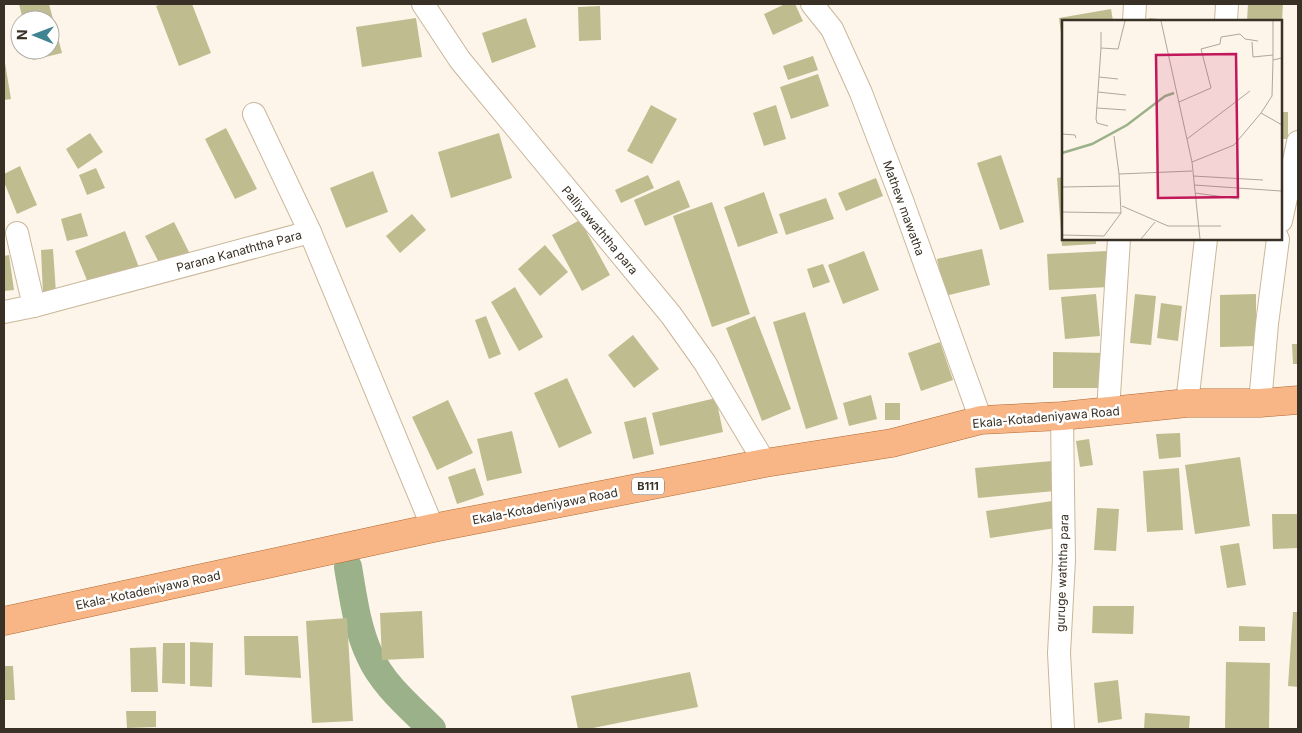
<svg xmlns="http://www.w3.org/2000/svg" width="1302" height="733" viewBox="0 0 1302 733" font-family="Inter,sans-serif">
	<rect width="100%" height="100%" fill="#fdf5e9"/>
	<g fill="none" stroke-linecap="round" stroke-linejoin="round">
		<!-- canal -->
		<path stroke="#9ab189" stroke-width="28" d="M 348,567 C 353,596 357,629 370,656 C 383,685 410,707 432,729"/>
	</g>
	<!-- building -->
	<g fill="#bfbd8f">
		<polygon points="19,4 49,4 62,53 33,60 30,50 50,50 50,20 23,20"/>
		<polygon points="162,4 192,4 211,53 179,66 156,6"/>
		<polygon points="785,4 795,4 803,21 773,35 764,14"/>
		<polygon points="1248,4 1283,4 1282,21 1247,21"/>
		<polygon points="600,6 601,40 579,41 578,7"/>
		<polygon points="1111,9 1113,21 1063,21 1062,40 1059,18"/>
		<polygon points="416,18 422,57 362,67 356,27"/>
		<polygon points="526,18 536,47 492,63 482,33"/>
		<polygon points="1149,18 1168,20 1168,21 1149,21"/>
		<polygon points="813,56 818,70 788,80 783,66"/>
		<polygon points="4,57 11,99 4,100"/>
		<polygon points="818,74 829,106 791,119 780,87"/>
		<polygon points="651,105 677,119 652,164 627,151"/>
		<polygon points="776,105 786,139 764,146 753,113"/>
		<rect x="1281" y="112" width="7" height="27"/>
		<polygon points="226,128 257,189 235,199 205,139"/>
		<polygon points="90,133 103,152 78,169 66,149"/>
		<polygon points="499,133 512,178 451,198 438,152"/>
		<polygon points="1001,155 1024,222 1000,230 977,163"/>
		<polygon points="20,166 37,205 17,214 4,182 4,174"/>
		<polygon points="96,168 105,188 87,195 79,175"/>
		<polygon points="373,171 388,212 346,228 330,188"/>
		<polygon points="648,175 654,188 621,203 615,190"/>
		<polygon points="1063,177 1063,239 1096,239 1096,244 1062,246 1057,178"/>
		<polygon points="876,178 883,196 846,211 838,193"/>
		<polygon points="679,180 690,207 645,226 634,200"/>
		<polygon points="764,192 778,233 738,247 724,207"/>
		<polygon points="826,198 834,219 786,235 779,214"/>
		<polygon points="712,202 750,314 712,327 673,216"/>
		<polygon points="81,213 88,236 67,241 61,219"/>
		<polygon points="412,214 426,230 400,253 386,236"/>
		<polygon points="580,220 610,275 582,291 552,235"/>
		<polygon points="174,222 190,254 162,268 145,236"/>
		<polygon points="125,231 140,270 91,290 75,251"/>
		<polygon points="545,245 568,272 540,296 518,269"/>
		<polygon points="53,249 56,293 43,294 41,250"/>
		<polygon points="982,249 990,285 945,296 937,259"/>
		<polygon points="864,251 879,290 843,304 828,265"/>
		<polygon points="1107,251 1109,287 1049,290 1047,254"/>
		<polygon points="9,255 14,290 4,291 4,256"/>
		<polygon points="823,264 830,282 813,288 807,269"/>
		<polygon points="515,287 543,337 519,351 491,302"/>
		<polygon points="1096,294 1100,336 1065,339 1061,297"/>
		<polygon points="1135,294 1156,296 1151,345 1130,343"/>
		<polygon points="1256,294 1256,346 1220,347 1220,295"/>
		<polygon points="1161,303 1182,306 1178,341 1157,338"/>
		<polygon points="805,312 838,419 806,429 773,322"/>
		<polygon points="486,316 501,354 489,359 475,320"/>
		<polygon points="755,316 791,409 762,421 726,328"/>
		<polygon points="633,335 659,369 634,388 608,355"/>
		<polygon points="940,342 953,380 921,391 908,353"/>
		<polygon points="1292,344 1298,344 1298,364 1293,364"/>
		<polygon points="1053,352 1107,353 1107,388 1053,388"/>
		<polygon points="567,378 592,433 559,448 534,393"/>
		<polygon points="871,395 877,419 849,426 843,403"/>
		<polygon points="716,398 723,432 660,446 652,413"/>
		<polygon points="448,400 473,453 437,470 412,417"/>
		<rect x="885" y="403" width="15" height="17"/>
		<polygon points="646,417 654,454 633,459 624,422"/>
		<polygon points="512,431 522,473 487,481 477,439"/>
		<polygon points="1180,433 1181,457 1159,459 1156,434"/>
		<polygon points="1089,439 1093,465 1080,467 1076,441"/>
		<polygon points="1240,457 1250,526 1195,534 1185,465"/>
		<polygon points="1052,461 1055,491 978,498 975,468"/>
		<polygon points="475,468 484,495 457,504 448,477"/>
		<polygon points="1179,468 1183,530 1147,532 1143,471"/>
		<polygon points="1052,501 1056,528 990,538 986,511"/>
		<polygon points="1097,508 1119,509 1116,551 1094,550"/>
		<polygon points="1272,514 1298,514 1298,548 1273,549"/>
		<polygon points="1239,543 1246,585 1227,588 1220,546"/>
		<polygon points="1093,606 1134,606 1133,634 1092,633"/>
		<polygon points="422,611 424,658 382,660 380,613"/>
		<polygon points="1293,612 1298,612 1298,687 1288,686"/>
		<polygon points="347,618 353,721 312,723 306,621"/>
		<polygon points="1239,626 1265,627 1265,641 1239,641"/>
		<polygon points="244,636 298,636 301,678 245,675"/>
		<polygon points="190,642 213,643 212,687 190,686"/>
		<polygon points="163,643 185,643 185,684 162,683"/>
		<polygon points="156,647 158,692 131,692 130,648"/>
		<polygon points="1226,662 1270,663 1269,729 1225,728"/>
		<polygon points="4,666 13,666 15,700 4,700"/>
		<polygon points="690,672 698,707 588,729 578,729 571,696"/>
		<polygon points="1118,680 1122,719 1098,723 1094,683"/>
		<polygon points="126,711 156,711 156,727 127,728"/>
		<polygon points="1145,713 1190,716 1189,729 1144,729"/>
	</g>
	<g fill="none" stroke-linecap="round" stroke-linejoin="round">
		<defs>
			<g id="street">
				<polyline points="423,4 460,60 671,315 705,363 765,463"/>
				<polyline points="812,4 832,29 861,93 902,200 981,420"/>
				<polyline points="1134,21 1135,4"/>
				<polyline points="1226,21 1227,4"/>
				<polyline points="254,114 310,232"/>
				<polyline points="1281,221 1298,142"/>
				<polyline points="17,233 34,306"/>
				<polyline points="4,312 34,306 310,232 433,528"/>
				<polyline points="1187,403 1206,239"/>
				<polyline points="1260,403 1267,324 1278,239"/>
				<polyline points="1108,411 1119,239"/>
				<polyline points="1062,416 1064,560 1059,653 1063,729"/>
			</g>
			<polyline id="primary" points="4,621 433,528 765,463 892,443 981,420 1062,416 1187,403 1260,403 1298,400"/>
		</defs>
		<!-- street casing -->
		<use href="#street" stroke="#cab79a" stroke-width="24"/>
		<!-- primary casing -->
		<use href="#primary" stroke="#b26831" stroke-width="29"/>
		<!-- street -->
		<use href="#street" stroke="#fff" stroke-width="22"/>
		<!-- primary -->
		<use href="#primary" stroke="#f8b687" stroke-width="28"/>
	</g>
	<g text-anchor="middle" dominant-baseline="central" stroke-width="5" stroke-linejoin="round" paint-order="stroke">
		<!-- shield labels -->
		<rect fill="#fff" stroke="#746f66" stroke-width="1" x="632" y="477.5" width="32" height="17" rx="4"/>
		<g font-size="11" font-weight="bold" fill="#393125">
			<text x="648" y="486">B111</text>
		</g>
		<!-- street labels -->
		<g font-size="12" fill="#393125" stroke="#fff">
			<text transform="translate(904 208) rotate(70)">Mathew mawatha</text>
			<text transform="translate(600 230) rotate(50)">Palliyawaththa para</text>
			<text transform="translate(239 251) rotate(-15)">Parana Kanaththa Para</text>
			<text transform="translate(1046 417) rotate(-5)">Ekala-Kotadeniyawa Road</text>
			<text transform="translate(545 506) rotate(-11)">Ekala-Kotadeniyawa Road</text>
			<text transform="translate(1062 573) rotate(-88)">guruge waththa para</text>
			<text transform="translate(148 590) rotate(-12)">Ekala-Kotadeniyawa Road</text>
		</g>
	</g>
	<!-- overview -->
	<g transform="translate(1062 20)">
		<rect width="220" height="220" fill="#fdf5e9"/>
		<path fill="none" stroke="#9ab189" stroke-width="2.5" d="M 0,133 L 30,124 L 65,105 L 103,76 L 112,73"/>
		<path fill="none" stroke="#afa79b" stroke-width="1" d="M 99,1 L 130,142 L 138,219M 190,22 L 191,37 L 211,35M 39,28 L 39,12M 211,40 L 211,1M 37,57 L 56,59M 36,72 L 64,75M 117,82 L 149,68 L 139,29 L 158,24 L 159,17 L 178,14 L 183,19 L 196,21M 35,88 L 64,90M 199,93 L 210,76 L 211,40 L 220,38M 46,106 L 35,103 L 34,99 L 39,28 L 56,29 L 63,1M 0,110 L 0,114 L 13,115 L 14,118M 52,116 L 57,154M 125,119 L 188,71M 130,142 L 172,125 L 199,93 L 220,105M 131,156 L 201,160M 132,165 L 219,171M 0,167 L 57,166M 133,173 L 177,179M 60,186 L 106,206 L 159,206M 0,192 L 59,193 L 57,154 L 130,151M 0,215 L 42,216 L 59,193M 79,219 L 93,202"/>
		<path fill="#c2185b" fill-opacity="0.15" stroke="#c2185b" stroke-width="2.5" d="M 174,34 L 176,177 L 96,178 L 94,35 Z"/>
		<rect width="220" height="220" fill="none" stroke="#393125" stroke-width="2.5"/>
	</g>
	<!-- border -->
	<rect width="1302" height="733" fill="none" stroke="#393125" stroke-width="10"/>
	<!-- north arrow -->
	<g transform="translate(35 35) rotate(271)"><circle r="24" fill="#ffffff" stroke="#b0ada8"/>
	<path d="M0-4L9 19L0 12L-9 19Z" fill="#3f8491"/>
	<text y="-8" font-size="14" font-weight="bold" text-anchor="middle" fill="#393125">N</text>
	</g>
</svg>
